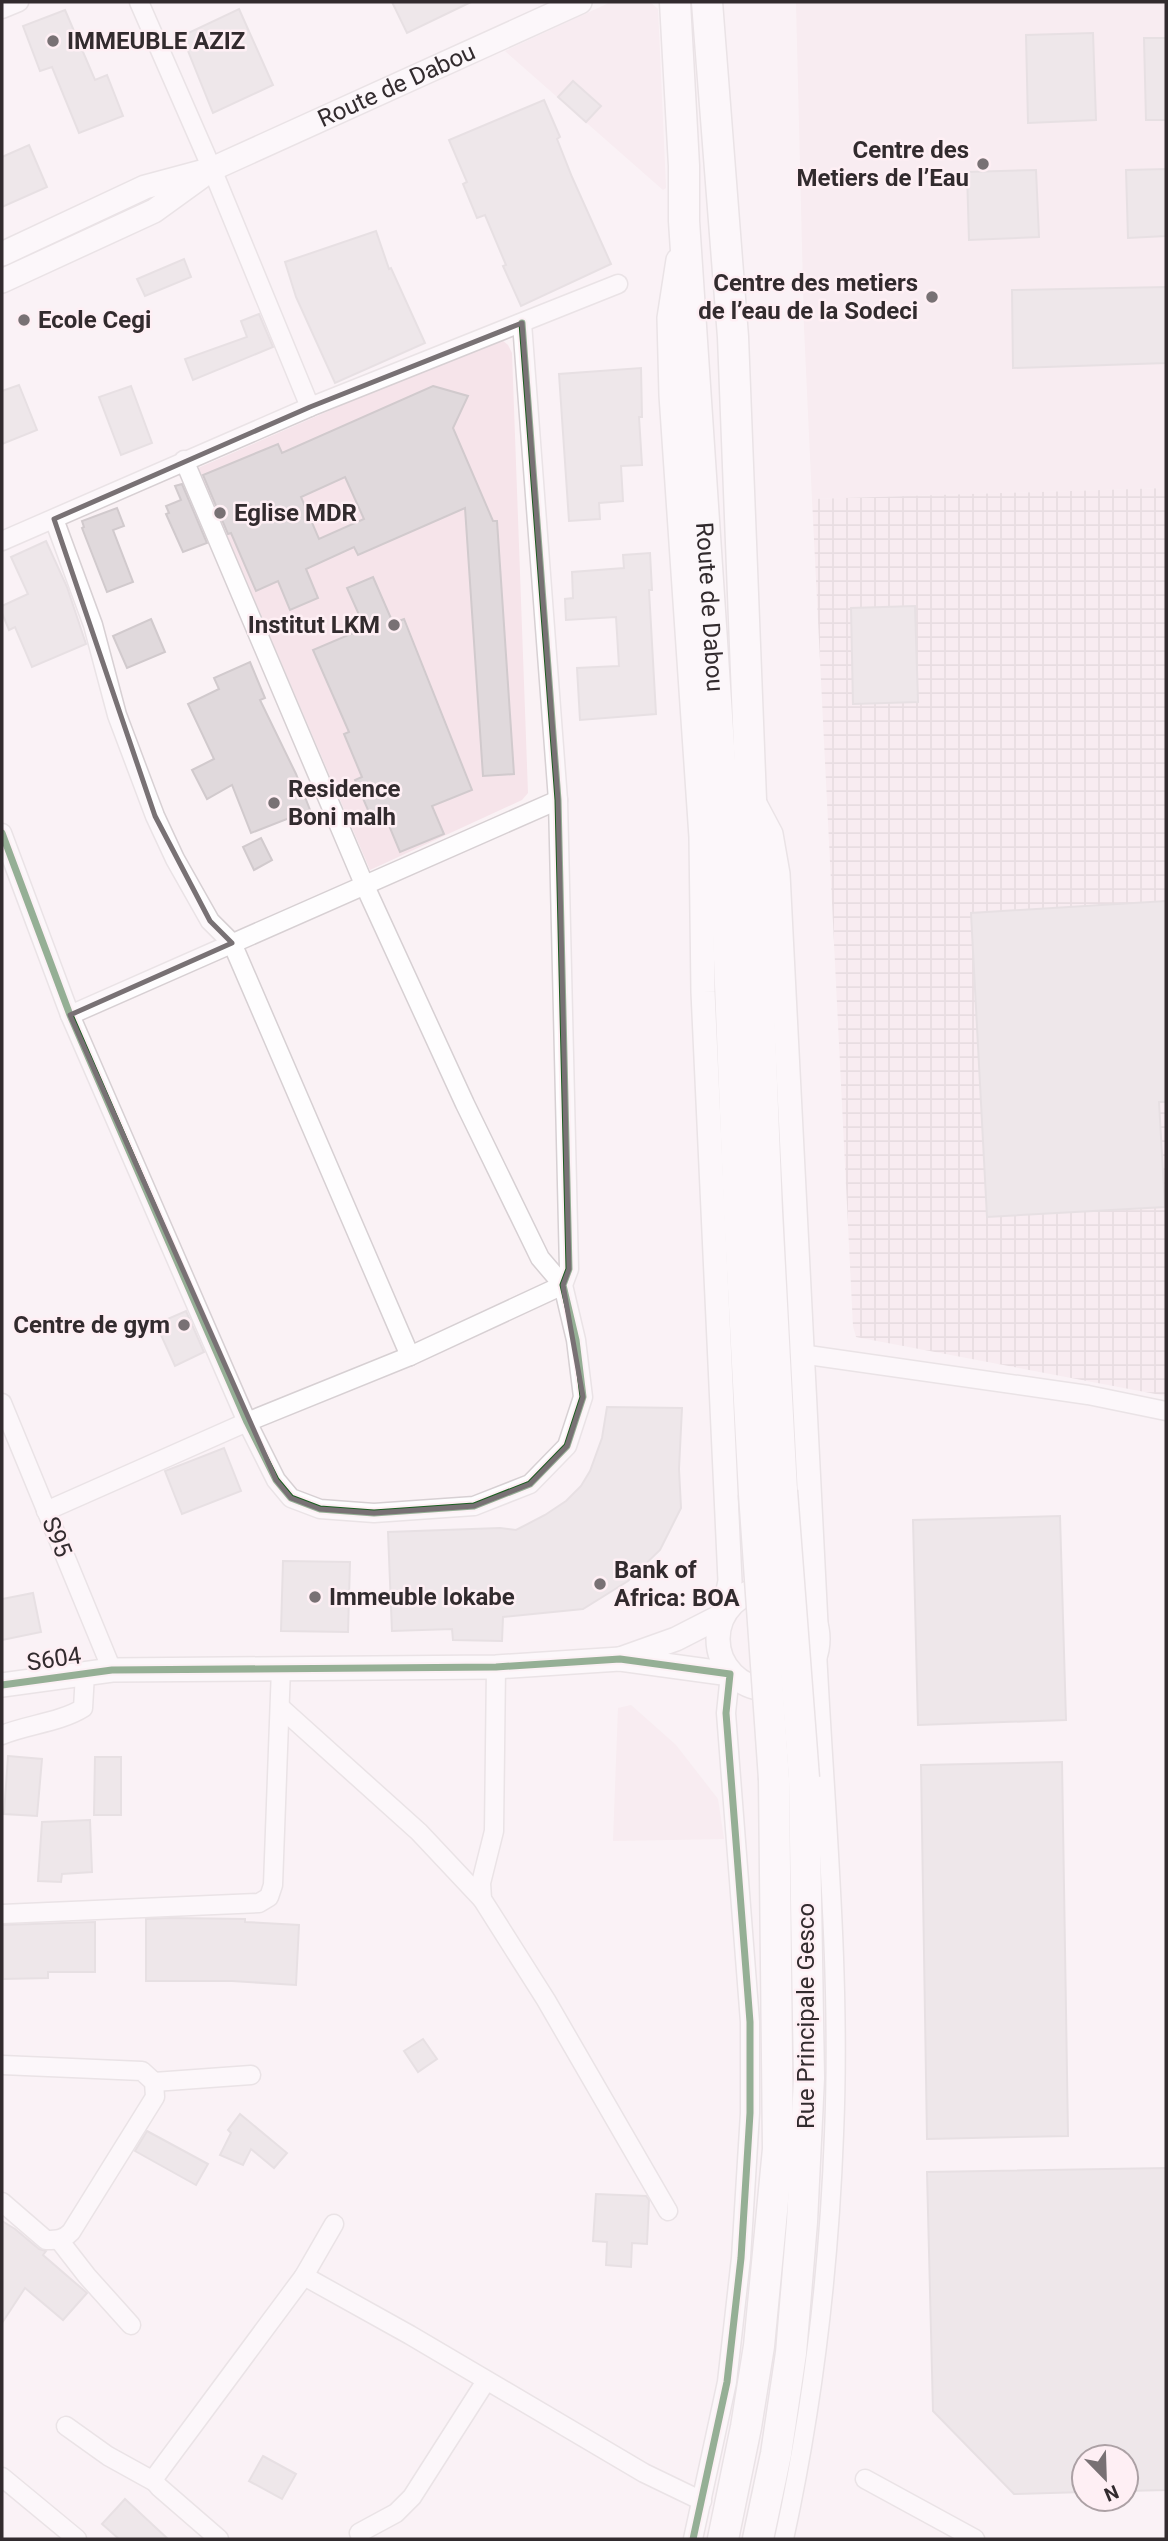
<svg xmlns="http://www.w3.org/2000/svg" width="1168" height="2541" viewBox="0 0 1168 2541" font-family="Roboto,sans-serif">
	<defs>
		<pattern id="industrial-grid" width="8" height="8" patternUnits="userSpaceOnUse" patternTransform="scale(1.75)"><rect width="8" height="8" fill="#f6e4ea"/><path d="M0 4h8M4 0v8" fill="none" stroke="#d3c4c9"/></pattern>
	</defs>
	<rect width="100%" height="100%" fill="#faf2f5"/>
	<!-- built -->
	<g fill="#f6e4ea">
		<polygon points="611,2 650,2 658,9 666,188 663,190 505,51"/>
		<polygon points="796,2 1166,2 1166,488 812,499 804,327"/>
		<polygon points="501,339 508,345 512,353 528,793 522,800 370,870 198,468 491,340"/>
		<polygon points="631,1705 676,1745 718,1799 724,1839 613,1841 618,1708"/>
	</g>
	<!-- industrial -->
	<polygon fill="url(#industrial-grid)" points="1166,488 1166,1396 856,1337 853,1326 812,499"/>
	<!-- building -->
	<g fill="#e0d9dc" stroke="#d1cacd" stroke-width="2" fill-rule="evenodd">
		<polygon points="392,2 471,2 407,33"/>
		<polygon points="239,9 273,85 213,113 182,36"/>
		<polygon points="65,10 95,80 107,75 123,116 79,133 52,67 40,71 23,26"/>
		<polygon points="1093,33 1096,120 1028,123 1026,35"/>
		<polygon points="1144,38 1166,38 1166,120 1146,120"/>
		<polygon points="573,81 601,106 586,122 558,97"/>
		<polygon points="544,100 560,137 557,139 572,177 611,264 521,306 503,266 506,265 485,215 477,218 463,184 467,182 449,140"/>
		<polygon points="29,145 47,187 2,207 2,157"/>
		<polygon points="1166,169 1166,236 1128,238 1126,170"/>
		<polygon points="1036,170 1039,237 969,240 967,172"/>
		<polygon points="376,231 389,269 391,268 425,343 335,383 296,297 285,262"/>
		<polygon points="184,259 191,277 145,296 137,279"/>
		<polygon points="1166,287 1166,363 1013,368 1012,290"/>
		<polygon points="259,314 273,347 193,380 185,359 247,337 241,321"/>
		<polygon points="641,368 642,417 639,417 642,465 621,466 623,501 599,503 600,519 569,521 559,374"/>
		<polygon points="19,385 37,430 2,444 2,391"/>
		<polygon points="131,386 152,443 121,455 99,397"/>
		<path d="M 433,386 L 468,396 L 453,428 L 493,521 L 497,521 L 514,774 L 483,776 L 465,508 L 358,555 L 354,547 L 306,569 L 318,598 L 290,610 L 278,581 L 256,591 L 231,533 L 228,534 L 203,475 L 278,444 L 282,453 ZM 345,477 L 364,519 L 319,539 L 301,497 Z"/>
		<polygon points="182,484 207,543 183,552 166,514 169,513 166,506 181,500 175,486"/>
		<polygon points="117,508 124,526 113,530 133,582 107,592 82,528 84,527 82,521"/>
		<polygon points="46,541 67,587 86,644 32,667 15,627 9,630 2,613 2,606 28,594 11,557"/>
		<polygon points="650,553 652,590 649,590 656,714 580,720 577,668 619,666 616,617 566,620 565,599 573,598 572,572 624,568 623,555"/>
		<polygon points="373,577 393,623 404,619 472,790 432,806 444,834 400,852 383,811 371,817 355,780 362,777 344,734 349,732 313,650 365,628 347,588"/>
		<polygon points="915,606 918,702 853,704 851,608"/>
		<polygon points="151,619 165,652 127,668 113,636"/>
		<polygon points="250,662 265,698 260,700 296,774 310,810 251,833 232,785 207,799 192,770 214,759 188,704 219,689 214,678"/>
		<polygon points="261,838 272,860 254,870 243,847"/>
		<polygon points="1166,901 1166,1102 1159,1102 1165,1207 987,1217 971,913"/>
		<polygon points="186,1311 204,1352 175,1366 156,1324"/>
		<polygon points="607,1407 682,1408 679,1469 681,1508 660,1550 628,1581 583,1609 503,1617 502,1641 453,1640 452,1629 392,1631 388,1532 500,1528 516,1530 545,1515 566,1501 581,1486 590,1471 602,1438"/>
		<polygon points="224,1448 241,1491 182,1514 165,1471"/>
		<polygon points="1060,1516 1066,1720 918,1725 913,1520"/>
		<polygon points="283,1561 350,1562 348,1632 281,1631"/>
		<polygon points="33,1593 41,1632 2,1640 2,1599"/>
		<polygon points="8,1756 42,1759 37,1816 4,1814"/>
		<polygon points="95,1757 121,1757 121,1815 94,1815"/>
		<polygon points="1062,1762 1068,2136 927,2139 921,1765"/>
		<polygon points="90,1820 92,1872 62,1874 61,1882 38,1881 42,1822"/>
		<polygon points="170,1918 245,1919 245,1922 299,1925 296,1985 232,1981 146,1981 146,1919"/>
		<polygon points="95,1922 95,1972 48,1972 48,1978 3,1979 2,1925"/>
		<polygon points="423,2039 437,2059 418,2072 404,2051"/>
		<polygon points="240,2114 287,2153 274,2168 251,2149 243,2165 220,2155 231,2133 228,2130"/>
		<polygon points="147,2131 208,2164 196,2185 135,2151"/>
		<polygon points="1166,2168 1166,2490 1126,2491 1126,2457 1084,2457 1084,2492 1014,2494 933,2411 927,2172"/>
		<polygon points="596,2194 646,2196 649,2200 647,2244 632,2243 631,2267 606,2265 607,2242 593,2241"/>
		<polygon points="2,2221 15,2229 39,2249 46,2251 43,2255 87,2293 63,2320 25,2288 2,2323"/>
		<polygon points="263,2456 296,2474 282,2499 249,2481"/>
		<polygon points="125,2499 168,2539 119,2539 102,2524"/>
	</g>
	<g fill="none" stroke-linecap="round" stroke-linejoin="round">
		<defs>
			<g id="minor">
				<polyline points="139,2 212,169 310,407"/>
				<polyline points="2,9 19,2"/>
				<polyline points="54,519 93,625 117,715 155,816 175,859 210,921 232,943 410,1356"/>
				<polyline points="2,541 310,407 618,284"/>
				<polyline points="2,833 70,1015 247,1422 276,1480 291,1498 320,1509 374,1513 474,1506 530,1484 567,1446 583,1397 576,1340 563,1285 569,1269 558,800 522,323"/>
				<polyline points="70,1015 558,800"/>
				<polyline points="801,1354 1088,1395 1166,1411"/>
				<polyline points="2,1403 112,1670"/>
				<polyline points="46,1511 247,1422 410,1356 563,1285 540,1258 465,1104 364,884 184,460"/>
				<polyline points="496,1667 494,1831 481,1883 482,1899 546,2000 668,2211"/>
				<polyline points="280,1707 419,1832 482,1899"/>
				<path d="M 2,1735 C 26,1725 61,1722 83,1708 L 85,1674"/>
				<polyline points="2,1914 259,1903 269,1897 273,1885 281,1668"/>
				<path d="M 2,2065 L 142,2071 L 154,2082 L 155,2097 L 71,2232 C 63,2240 57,2240 46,2240 L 2,2202"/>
				<polyline points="154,2082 251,2075"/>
				<polyline points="59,2240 87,2276 131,2325"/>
				<polyline points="304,2276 410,2335 644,2473 702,2501"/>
				<polyline points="66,2426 108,2456 155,2482"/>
				<polyline points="2,2477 77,2539"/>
				<polyline points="865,2479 975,2539"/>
				<polyline points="359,2533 396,2513 412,2497 486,2381"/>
				<polyline points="219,2539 159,2487 155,2482 155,2477 304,2276 334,2224"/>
				<polyline points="693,2539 727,2382 741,2258 750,2113 750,2022 726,1713 730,1674"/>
				<path d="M 784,2539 C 813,2406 829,2270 834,2134 C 841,1973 825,1811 817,1651"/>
			</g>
			<g id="tertiary">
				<path id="s1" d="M 2,254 L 145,187 L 212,169 L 580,2"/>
				<polyline points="2,281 154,211 201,177"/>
				<polyline points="753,800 771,834 778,874 816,1624"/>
				<circle cx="768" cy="1639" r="50"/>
				<polyline points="620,1659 676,1639 723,1615 730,1581 703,992 701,837 671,395 669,318 678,260"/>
				<polyline points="2,1685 112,1670 496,1667 620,1659 730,1674"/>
			</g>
			<g id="primary">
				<path id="s2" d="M 675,2 L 684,166 L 684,221 L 723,806 L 739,1213 L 754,1494"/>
				<polyline points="707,2 733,337 767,1211 782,1491"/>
				<polyline points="723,2539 746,2427 759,2346 778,2149 774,1779"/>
				<polyline points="758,2539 776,2454 791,2353 802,2222 809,2078 804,1778"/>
			</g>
		</defs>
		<!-- minor casing -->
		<use href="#minor" stroke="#d7d0d3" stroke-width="21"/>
		<!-- tertiary casing -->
		<use href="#tertiary" stroke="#d7d0d3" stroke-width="26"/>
		<!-- primary casing -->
		<use href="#primary" stroke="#d7d0d3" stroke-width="33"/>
		<!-- minor -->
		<use href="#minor" stroke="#fefdfe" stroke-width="18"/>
		<!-- tertiary -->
		<use href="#tertiary" stroke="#fefdfe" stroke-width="23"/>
		<!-- primary -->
		<use href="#primary" stroke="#fefdfe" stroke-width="30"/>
		<defs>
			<g id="primary-bridge">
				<polyline points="782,1491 804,1778"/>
				<polyline points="754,1494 774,1779"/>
			</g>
		</defs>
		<!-- primary-bridge casing -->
		<use href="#primary-bridge" stroke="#d7d0d3" stroke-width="33" stroke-linecap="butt"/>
		<!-- primary-bridge -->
		<use href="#primary-bridge" stroke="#fefdfe" stroke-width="30"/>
		<defs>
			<g id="cycleway">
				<polyline points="2,833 70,1015 247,1422 276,1480 291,1498 320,1509 374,1513 474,1506 530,1484 567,1446 583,1397 576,1340 563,1285 569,1269 558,800 522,323"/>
				<polyline points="2,1685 112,1670 496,1667 620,1659 730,1674 726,1713 750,2022 750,2113 741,2258 727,2382 693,2539"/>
			</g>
		</defs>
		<!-- cycleway casing -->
		<use href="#cycleway" stroke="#feeff4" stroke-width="11"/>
		<!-- cycleway -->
		<use href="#cycleway" stroke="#1b5e20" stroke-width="7"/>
	</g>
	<!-- marked area -->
	<path d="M0 0H1168V2541H0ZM 522,323 L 558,800 L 569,1269 L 563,1285 L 583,1397 L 567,1446 L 530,1484 L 474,1506 L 374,1513 L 320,1509 L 291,1498 L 276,1480 L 70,1015 L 232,943 L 210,921 L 155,816 L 54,519 L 310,407 Z" fill="#faf2f5" fill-opacity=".55" fill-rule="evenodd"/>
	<path fill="none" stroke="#787174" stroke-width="5" stroke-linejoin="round" d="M 522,323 L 558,800 L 569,1269 L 563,1285 L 583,1397 L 567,1446 L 530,1484 L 474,1506 L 374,1513 L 320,1509 L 291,1498 L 276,1480 L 70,1015 L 232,943 L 210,921 L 155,816 L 54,519 L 310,407 Z"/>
	<!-- markers -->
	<g fill="#787174" stroke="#feeff4" stroke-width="2.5">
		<circle cx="53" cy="41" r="7"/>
		<circle cx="983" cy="164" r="7"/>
		<circle cx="932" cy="297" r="7"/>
		<circle cx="24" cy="320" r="7"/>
		<circle cx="220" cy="513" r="7"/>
		<circle cx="394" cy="625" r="7"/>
		<circle cx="274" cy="803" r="7"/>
		<circle cx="184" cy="1325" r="7"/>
		<circle cx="600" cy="1584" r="7"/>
		<circle cx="315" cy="1597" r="7"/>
	</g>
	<g text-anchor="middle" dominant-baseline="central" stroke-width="5" stroke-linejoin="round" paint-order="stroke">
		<!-- poi labels -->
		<g font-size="24" font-weight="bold" fill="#322b2e" stroke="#feeff4" text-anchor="start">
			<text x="67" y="41">IMMEUBLE AZIZ</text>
			<text x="969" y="150" text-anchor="end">Centre des<tspan x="969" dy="28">Metiers de l’Eau</tspan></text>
			<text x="918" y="283" text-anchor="end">Centre des metiers<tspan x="918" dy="28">de l’eau de la Sodeci</tspan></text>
			<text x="38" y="320">Ecole Cegi</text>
			<text x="234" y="513">Eglise MDR</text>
			<text x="380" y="625" text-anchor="end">Institut LKM</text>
			<text x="288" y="789">Residence<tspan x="288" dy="28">Boni malh</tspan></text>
			<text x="170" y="1325" text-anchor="end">Centre de gym</text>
			<text x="614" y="1570">Bank of<tspan x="614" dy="28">Africa: BOA</tspan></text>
			<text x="329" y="1597">Immeuble lokabe</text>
		</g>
		<!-- street labels -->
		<g font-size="24" fill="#322b2e" stroke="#feeff4">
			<text stroke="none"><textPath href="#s1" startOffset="430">Route de Dabou</textPath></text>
			<text stroke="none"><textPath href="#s2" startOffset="606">Route de Dabou</textPath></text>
			<text transform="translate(57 1537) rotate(68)">S95</text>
			<text transform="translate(54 1659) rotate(-8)">S604</text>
			<text transform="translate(806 2016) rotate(-90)">Rue Principale Gesco</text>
		</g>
	</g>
	<!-- border -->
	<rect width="1168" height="2541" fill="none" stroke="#322b2e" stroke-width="7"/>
	<!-- north arrow -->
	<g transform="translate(1105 2478) rotate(157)"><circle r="33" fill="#feeff4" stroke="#aca1a5" stroke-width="2"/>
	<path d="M0-5L12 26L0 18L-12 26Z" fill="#787174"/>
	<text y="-10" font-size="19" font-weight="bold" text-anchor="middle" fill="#322b2e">N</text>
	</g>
</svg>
